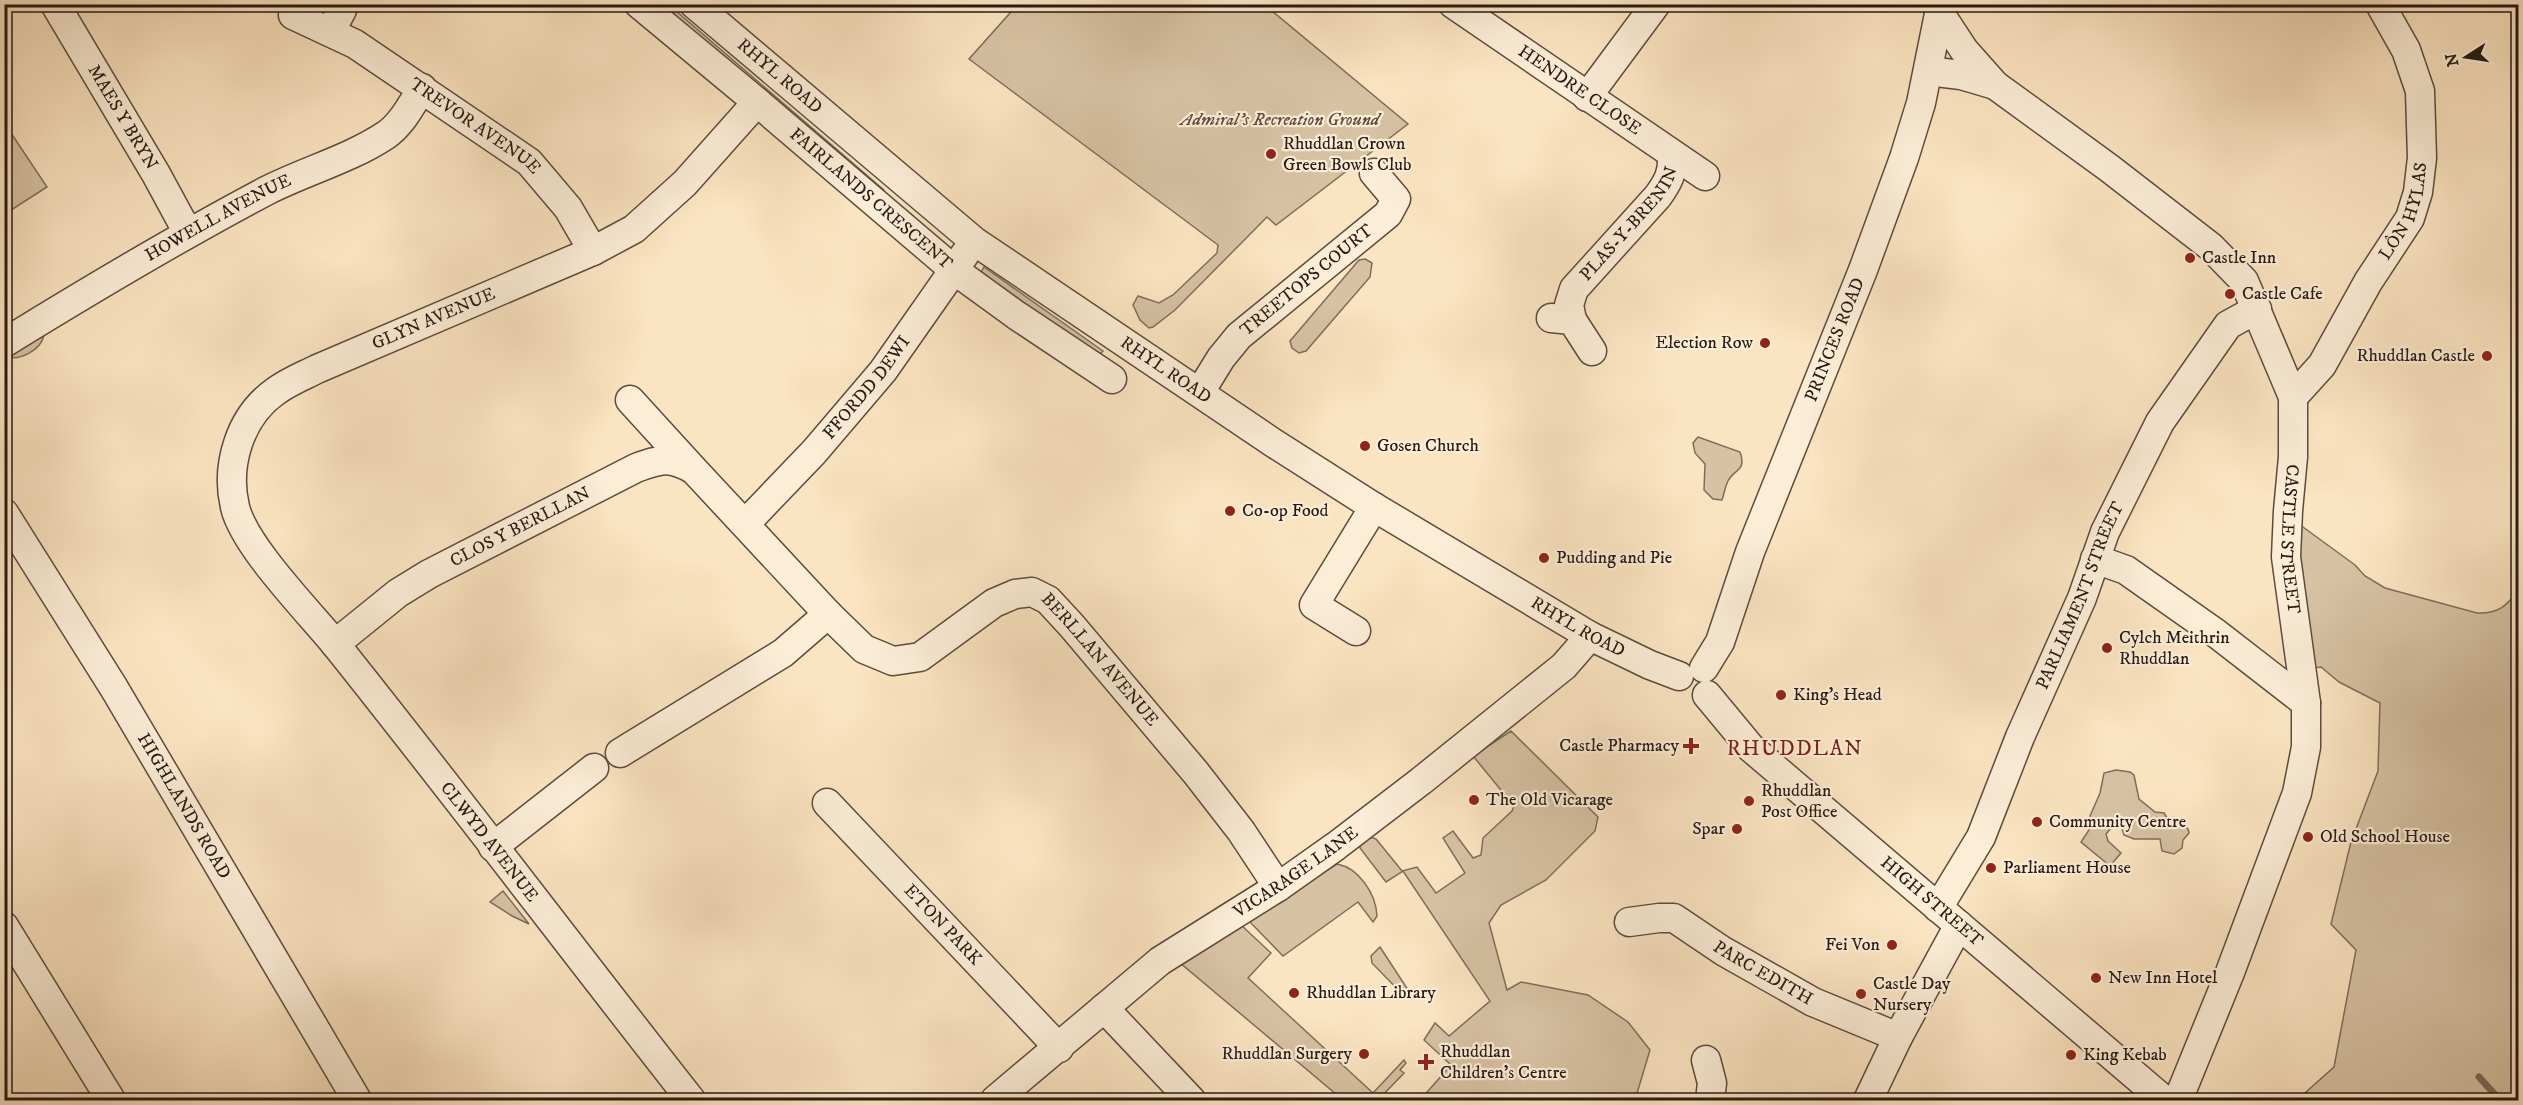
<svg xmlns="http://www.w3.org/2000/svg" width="2523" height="1105" viewBox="0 0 2523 1105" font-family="'IM FELL DW Pica',serif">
	<rect width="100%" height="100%" fill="#fbe4c1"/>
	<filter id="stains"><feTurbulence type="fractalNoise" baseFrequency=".00333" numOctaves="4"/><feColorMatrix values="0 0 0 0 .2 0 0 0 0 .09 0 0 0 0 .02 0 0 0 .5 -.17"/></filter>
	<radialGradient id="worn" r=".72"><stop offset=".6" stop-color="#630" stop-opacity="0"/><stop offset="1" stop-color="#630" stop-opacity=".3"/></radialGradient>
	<!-- green -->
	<g fill="#d7c2a4" stroke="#7e6e5c" stroke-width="1.5">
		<polygon points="1018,4 1265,5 1408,124 1276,225 1267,217 1175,310 1153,327 1149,328 1140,320 1133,305 1138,296 1159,303 1173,295 1217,253 1218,245 969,59"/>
		<polygon points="660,5 669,5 884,190 882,192"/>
		<polygon points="5,124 47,187 5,214 4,214"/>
		<polygon points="1365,259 1372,263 1370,277 1306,351 1299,353 1292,348 1290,341 1359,260"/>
		<polygon points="984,267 1103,351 1099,355 980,274"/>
		<path d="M 44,335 C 41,350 19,362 5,356 Z"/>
		<path d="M 1698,437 L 1740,452 C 1747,471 1734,469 1728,481 C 1725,487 1724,494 1722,500 L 1713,499 L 1704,490 L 1705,464 L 1695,453 L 1693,443 Z"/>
		<path d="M 2292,519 L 2355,565 L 2365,576 L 2385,588 L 2477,613 C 2498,614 2507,606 2518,590 L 2518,1100 L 2297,1100 L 2334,1067 L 2356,950 L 2331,924 L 2351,842 L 2378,771 L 2380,703 L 2339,682 L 2321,667 L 2307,669 Z"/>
		<polygon points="1511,731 1598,817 1595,831 1546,880 1501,905 1489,923 1507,990 1521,982 1588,995 1628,1022 1650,1050 1635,1100 1420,1100 1451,1065 1424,1040 1435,1023 1449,1036 1490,1001 1403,871 1386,882 1360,848 1360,842 1370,837 1376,839 1402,871 1417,867 1436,893 1465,873 1443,838 1453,831 1473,858 1481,855 1483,838 1512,811 1514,806 1473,756"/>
		<polygon points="2116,770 2130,772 2134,775 2139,799 2155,812 2164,813 2169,821 2179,822 2188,829 2189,833 2183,840 2182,848 2174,854 2162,851 2160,839 2134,839 2124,835 2119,819 2106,834 2108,841 2121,853 2110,866 2081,842 2091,827 2090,816 2100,793 2104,773"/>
		<path d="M 1337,864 C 1359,868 1376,894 1377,916 L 1373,922 L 1358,902 L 1283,956 L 1248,920 Z"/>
		<polygon points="503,891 529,924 512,916 490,902"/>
		<polygon points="1240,924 1271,953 1248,978 1373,1093 1404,1060 1406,1063 1400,1070 1404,1073 1378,1100 1343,1100 1179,962"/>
		<polygon points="1380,947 1412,996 1407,999 1372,963 1371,956"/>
	</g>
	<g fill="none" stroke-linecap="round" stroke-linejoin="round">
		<!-- stream -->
		<polyline stroke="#7b6a58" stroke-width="7" points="2479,1077 2500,1100"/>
		<defs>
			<g id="minor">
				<path id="s1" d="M 55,4 L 156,174 L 188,233"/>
				<path id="s2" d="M 639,4 L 757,102 L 954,270 L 1016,315 L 1112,379"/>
				<path id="s3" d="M 694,4 L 974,241 L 1272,442 L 1374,507 L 1590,636 L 1650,665 L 1679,676"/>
				<path id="s4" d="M 1453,4 L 1705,176"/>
				<path id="s5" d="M 1939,12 L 1964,50 L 1995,85 L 2109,168 L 2211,247 L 2244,281 L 2293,397 L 2293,457 L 2288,511 L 2286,557 L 2306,703 L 2306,747 L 2297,793 L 2229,975 L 2178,1100"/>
				<path id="s6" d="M 293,15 L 355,44 L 529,162 L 568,208 L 593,251"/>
				<polyline points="330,32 342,10"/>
				<polyline points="1928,71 1961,75 1995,85"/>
				<polyline points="1587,97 1656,4"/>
				<polyline points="1551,318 1572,320 1592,351"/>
				<path id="s7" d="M 1572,320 L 1569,305 L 1574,289 L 1658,196 C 1668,182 1673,173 1672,156"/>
				<path id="s8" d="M 4,343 C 90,290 177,238 266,191 C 305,171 350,159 386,135 C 402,124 412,104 422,88"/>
				<path id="s9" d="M 1200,392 L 1221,358 L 1239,336 L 1388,214 L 1396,199 L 1374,173"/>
				<path id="s10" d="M 2293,397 L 2322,365 L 2368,282 L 2410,218 L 2418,192 L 2422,158 L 2420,91 L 2406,50 L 2380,4"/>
				<polyline points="630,400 692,468"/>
				<path id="s11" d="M 4,513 L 114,688 L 357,1100"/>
				<path id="s12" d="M 745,524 L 814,452 L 883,371 L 965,254"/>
				<polyline points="2095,559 2126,570 2217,634 2306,703"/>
				<polyline points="1356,631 1314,605 1374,507"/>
				<path id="s13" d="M 335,644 L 398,593 L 429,574 L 636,468 C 661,459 670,456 694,470 L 828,614 L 864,649 L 893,661 L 920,657 L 994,603 L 1015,594 L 1032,592 L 1048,600 L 1072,626 L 1196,773 L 1241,831 L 1278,887"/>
				<path id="s14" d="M 1704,668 L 1720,642 L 1750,552 L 1863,270 L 1904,158 L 1921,103 L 1941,4"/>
				<path id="s15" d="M 1707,695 L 1751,748 L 2164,1100"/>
				<polyline points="620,753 783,653 828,614"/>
				<path id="s16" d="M 827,803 L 1059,1048"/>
				<polyline points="493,847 594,768"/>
				<path id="s17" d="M 1938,908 L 1981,837 L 2020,737 L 2082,598 L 2105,532 L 2160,422 L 2228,325 L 2257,309"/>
				<path id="s18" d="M 1629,922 L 1659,918 L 1674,918 L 1723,951 L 1813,1002 L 1898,1037"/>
				<polyline points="4,926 111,1100"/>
				<polyline points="1104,1008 1191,1100"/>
				<polyline points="1706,1060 1712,1083 1710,1100"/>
				<path id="s19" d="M 691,1100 C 572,949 456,795 336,645 C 309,612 244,546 235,507 C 225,465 240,416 276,391 C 288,382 303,376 317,369 L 593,251 L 634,229 L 685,183 L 757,102"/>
				<path id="s20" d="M 995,1100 L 1160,961 L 1278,887 L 1336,846 L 1421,781 L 1564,666 L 1590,636"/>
				<polyline points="1868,1100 1898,1037 1959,925"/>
			</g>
		</defs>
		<!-- minor casing -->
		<use href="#minor" stroke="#5b4c3f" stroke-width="31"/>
		<!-- minor -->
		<use href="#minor" stroke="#fcedd7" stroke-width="28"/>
	</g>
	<!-- markers -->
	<g fill="#8f2418" stroke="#fcedd7" stroke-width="2">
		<circle cx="1271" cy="154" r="6"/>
		<circle cx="2190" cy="258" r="6"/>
		<circle cx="2230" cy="294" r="6"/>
		<circle cx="1765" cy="343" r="6"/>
		<circle cx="2487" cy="356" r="6"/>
		<circle cx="1365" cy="446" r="6"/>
		<circle cx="1230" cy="511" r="6"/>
		<circle cx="1544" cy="558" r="6"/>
		<circle cx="2107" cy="648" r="6"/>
		<circle cx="1781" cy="695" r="6"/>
		<path d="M1688 737h6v6h6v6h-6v6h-6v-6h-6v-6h6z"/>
		<circle cx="1474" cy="800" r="6"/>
		<circle cx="1749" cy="801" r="6"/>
		<circle cx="2037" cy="822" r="6"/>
		<circle cx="1737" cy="829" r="6"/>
		<circle cx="2308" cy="837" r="6"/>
		<circle cx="1991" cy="868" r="6"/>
		<circle cx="1892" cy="945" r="6"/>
		<circle cx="2096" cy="978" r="6"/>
		<circle cx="1294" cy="993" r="6"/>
		<circle cx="1861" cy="994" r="6"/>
		<circle cx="1364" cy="1054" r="6"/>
		<circle cx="2071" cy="1055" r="6"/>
		<path d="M1423 1053h6v6h6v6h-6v6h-6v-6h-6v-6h6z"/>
	</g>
	<g text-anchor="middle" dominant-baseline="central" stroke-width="4.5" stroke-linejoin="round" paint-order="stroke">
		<!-- street labels -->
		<g font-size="18" fill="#261a14" stroke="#fcedd7">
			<text stroke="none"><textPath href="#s3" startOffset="112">RHYL ROAD</textPath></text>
			<text stroke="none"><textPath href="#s4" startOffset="153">HENDRE CLOSE</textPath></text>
			<text stroke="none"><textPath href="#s1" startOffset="132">MAES Y BRYN</textPath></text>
			<text stroke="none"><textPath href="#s6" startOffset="214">TREVOR AVENUE</textPath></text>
			<text stroke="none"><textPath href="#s2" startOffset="303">FAIRLANDS CRESCENT</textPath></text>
			<text stroke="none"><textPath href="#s10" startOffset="219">LÔN HYLAS</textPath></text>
			<text stroke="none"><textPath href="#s8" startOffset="248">HOWELL AVENUE</textPath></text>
			<text stroke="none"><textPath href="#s7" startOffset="118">PLAS-Y-BRENIN</textPath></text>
			<text stroke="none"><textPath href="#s9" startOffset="156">TREETOPS COURT</textPath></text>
			<text stroke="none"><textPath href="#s19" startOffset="1053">GLYN AVENUE</textPath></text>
			<text stroke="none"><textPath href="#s14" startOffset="354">PRINCES ROAD</textPath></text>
			<text stroke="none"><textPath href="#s3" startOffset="598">RHYL ROAD</textPath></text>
			<text stroke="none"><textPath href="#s12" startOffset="183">FFORDD DEWI</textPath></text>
			<text stroke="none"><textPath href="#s13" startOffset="220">CLOS Y BERLLAN</textPath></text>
			<text stroke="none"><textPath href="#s5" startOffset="678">CASTLE STREET</textPath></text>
			<text stroke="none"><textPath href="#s17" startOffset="344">PARLIAMENT STREET</textPath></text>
			<text stroke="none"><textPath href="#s3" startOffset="1084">RHYL ROAD</textPath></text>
			<text stroke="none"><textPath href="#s13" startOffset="945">BERLLAN AVENUE</textPath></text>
			<text stroke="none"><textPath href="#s11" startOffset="344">HIGHLANDS ROAD</textPath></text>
			<text transform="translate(489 842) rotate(52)">CLWYD AVENUE</text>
			<text stroke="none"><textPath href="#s20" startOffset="378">VICARAGE LANE</textPath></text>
			<text stroke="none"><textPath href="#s15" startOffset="306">HIGH STREET</textPath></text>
			<text stroke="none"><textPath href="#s16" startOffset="168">ETON PARK</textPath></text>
			<text stroke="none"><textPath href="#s18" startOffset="150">PARC EDITH</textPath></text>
		</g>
		<!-- park labels -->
		<g font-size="18" font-style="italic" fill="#5b4c3f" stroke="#fcedd7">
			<text x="1280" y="120">Admiral's Recreation Ground</text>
		</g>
		<!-- poi labels -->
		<g font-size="18" fill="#261a14" stroke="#fcedd7" text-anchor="start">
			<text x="1283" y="144">Rhuddlan Crown<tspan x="1283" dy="21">Green Bowls Club</tspan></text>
			<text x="2202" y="258">Castle Inn</text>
			<text x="2242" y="294">Castle Cafe</text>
			<text x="1753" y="343" text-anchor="end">Election Row</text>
			<text x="2475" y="356" text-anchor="end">Rhuddlan Castle</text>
			<text x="1377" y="446">Gosen Church</text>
			<text x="1242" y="511">Co-op Food</text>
			<text x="1556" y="558">Pudding and Pie</text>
			<text x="2119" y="638">Cylch Meithrin<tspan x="2119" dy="21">Rhuddlan</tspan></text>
			<text x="1793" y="695">King's Head</text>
			<text x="1679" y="746" text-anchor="end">Castle Pharmacy</text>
			<text x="1761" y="791">Rhuddlan<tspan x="1761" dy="21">Post Office</tspan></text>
			<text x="1486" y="800">The Old Vicarage</text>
			<text x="2049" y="822">Community Centre</text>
			<text x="1725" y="829" text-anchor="end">Spar</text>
			<text x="2320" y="837">Old School House</text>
			<text x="2003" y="868">Parliament House</text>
			<text x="1880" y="945" text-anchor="end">Fei Von</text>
			<text x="2108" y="978">New Inn Hotel</text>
			<text x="1873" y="984">Castle Day<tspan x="1873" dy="21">Nursery</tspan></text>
			<text x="1306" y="993">Rhuddlan Library</text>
			<text x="1440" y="1052">Rhuddlan<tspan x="1440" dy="21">Children's Centre</tspan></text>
			<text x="1352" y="1054" text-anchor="end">Rhuddlan Surgery</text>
			<text x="2083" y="1055">King Kebab</text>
		</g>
		<!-- quarter labels -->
		<g font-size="21" letter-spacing="1.5" fill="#7a1f14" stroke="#fcedd7">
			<text x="1795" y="749">RHUDDLAN</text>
		</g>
	</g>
	<!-- margin -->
	<rect width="2523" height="1105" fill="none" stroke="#fbe4c1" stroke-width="24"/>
	<rect x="6" y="6" width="2511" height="1093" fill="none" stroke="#261a14" stroke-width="3"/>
	<rect x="12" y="12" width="2499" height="1081" fill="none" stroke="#261a14" stroke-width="1.5"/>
	<!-- north arrow -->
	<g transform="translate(2466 57) rotate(258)" stroke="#fcedd7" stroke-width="4.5" paint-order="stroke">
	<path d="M0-4.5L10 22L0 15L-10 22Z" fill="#261a14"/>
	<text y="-9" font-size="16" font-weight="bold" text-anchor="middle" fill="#261a14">N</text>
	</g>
	<rect width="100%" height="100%" filter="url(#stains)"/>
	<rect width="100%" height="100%" fill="url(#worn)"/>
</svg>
